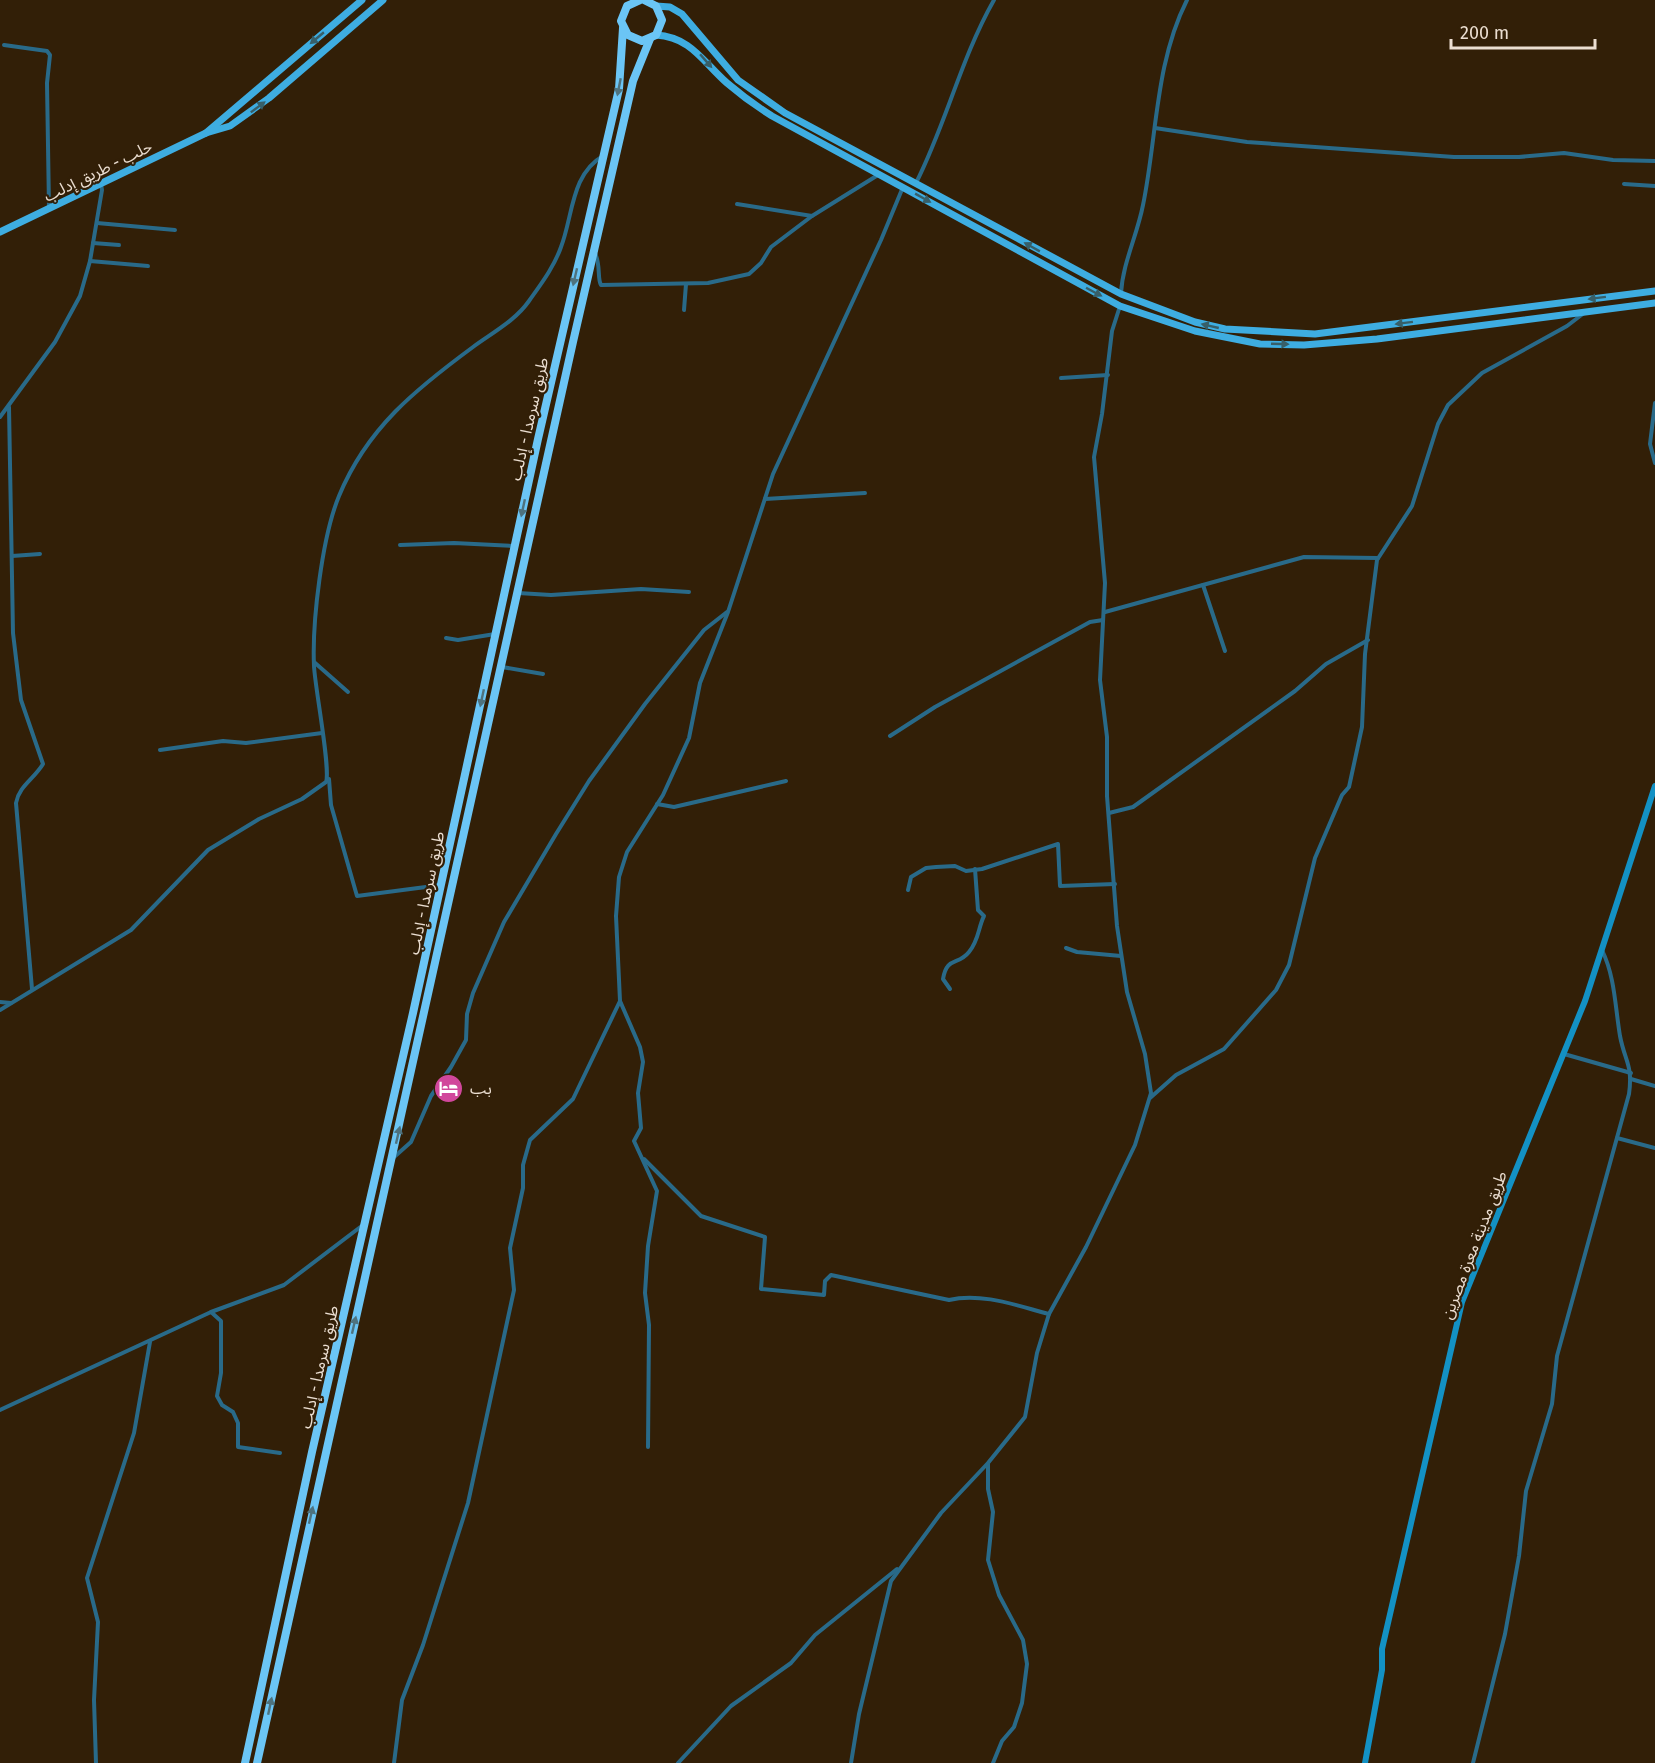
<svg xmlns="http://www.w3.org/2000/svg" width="1655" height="1763" viewBox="0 0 1655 1763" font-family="'Fira Sans','Noto Sans Arabic',sans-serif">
	<rect width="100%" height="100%" fill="#321f07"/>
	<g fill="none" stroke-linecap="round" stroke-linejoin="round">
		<!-- street -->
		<g stroke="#296a89" stroke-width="4">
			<polyline points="4,45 47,51 50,55 47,83 49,208"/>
			<polyline points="1155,128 1247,142 1454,157 1519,157 1564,153 1613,160 1655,161"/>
			<path d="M 916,183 C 946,124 961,58 994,0"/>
			<polyline points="1624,184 1655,186"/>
			<polyline points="737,204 812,216 878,175"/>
			<polyline points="97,223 175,230"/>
			<polyline points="93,243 119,245"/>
			<path d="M 595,253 C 601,266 597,278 601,285 L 708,283 L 749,274 L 761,263 L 771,247 L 812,216"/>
			<polyline points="90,261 148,266"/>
			<path d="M 1121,293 C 1123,262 1137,236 1143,205 C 1157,137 1155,63 1187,0"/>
			<polyline points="684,310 686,284"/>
			<polyline points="1061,378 1108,375"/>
			<polyline points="1655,403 1650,444 1655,463"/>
			<path d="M 9,407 L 13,633 L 21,700 L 43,764 C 34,779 19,786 16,803 L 32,989"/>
			<polyline points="0,417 55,342 80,296 90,261 102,190 101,184"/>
			<polyline points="765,499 865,493"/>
			<polyline points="400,545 454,543 514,546"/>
			<polyline points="12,556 40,554"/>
			<polyline points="1203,585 1225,651"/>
			<polyline points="518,593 551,595 641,589 689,592"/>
			<polyline points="1105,612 1304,557 1378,558"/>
			<polyline points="446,638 458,640 495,634"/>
			<polyline points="314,662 348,692"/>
			<polyline points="502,667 543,674"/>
			<polyline points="890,736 935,707 1090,622 1103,620"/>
			<polyline points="160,750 223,741 246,743 322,733"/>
			<polyline points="329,779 331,805 357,896 441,885"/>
			<polyline points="657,804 674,807 786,781"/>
			<polyline points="1109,813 1133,807 1295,691 1326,664 1368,640"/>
			<polyline points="908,890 911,877 926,868 936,867 955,866 966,871 982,869 1058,844 1060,886 1115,884"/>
			<polyline points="1066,948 1077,952 1121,956"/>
			<path d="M 950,989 L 943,979 C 947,956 958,966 969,952 C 979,940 978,928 984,916 L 978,910 L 975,869"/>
			<polyline points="620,1001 640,1047 643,1062 638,1093 641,1128 634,1141 657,1191 648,1246 645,1293 649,1325 648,1447"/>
			<polyline points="0,1002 11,1003"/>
			<path d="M 0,1010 L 131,930 L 208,850 L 259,819 L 302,799 L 326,782 C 331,770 315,688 314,666 C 312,622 322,537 339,496 C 367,428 416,389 473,347 C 492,333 515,321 529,301 C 541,284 554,267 561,247 C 573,216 571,174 603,156"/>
			<polyline points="1564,1054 1631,1073"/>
			<polyline points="1631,1079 1655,1086"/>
			<polyline points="1150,1098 1176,1075 1224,1049 1276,990 1289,965 1315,858 1342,795 1349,787 1362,727 1365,654 1377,560 1412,506 1438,424 1448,405 1482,373 1567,326 1584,313"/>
			<polyline points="1617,1138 1655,1148"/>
			<polyline points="393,1158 411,1142 431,1096 451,1067 466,1040 467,1014 473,993 504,922 556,834 589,781 645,704 704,630 727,612"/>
			<path d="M 644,1159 L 701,1216 L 765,1237 L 761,1289 L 824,1295 L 825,1281 L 831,1275 L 949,1300 C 981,1292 1018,1306 1049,1314"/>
			<polyline points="211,1312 221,1321 221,1373 217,1396 222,1405 233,1412 238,1423 238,1447 280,1453"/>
			<polyline points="0,1410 211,1312 284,1285 363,1225"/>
			<polyline points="988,1464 988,1489 993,1512 988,1560 999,1595 1023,1640 1027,1664 1022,1703 1014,1727 1002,1741 993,1763"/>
			<polyline points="96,1763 94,1700 98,1622 87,1578 134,1433 150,1342"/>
			<polyline points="394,1763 402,1700 423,1645 468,1503 514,1290 510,1248 523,1188 523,1165 530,1140 573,1099 620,1001 616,916 619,877 627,852 663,795 689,738 700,683 728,612 773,474 881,240 903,187"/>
			<polyline points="678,1763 731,1706 791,1663 815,1635 897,1569"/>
			<polyline points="851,1763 859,1714 891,1581 941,1513 988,1463 1025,1417 1037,1353 1049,1314 1086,1247 1135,1145 1151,1093 1145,1054 1127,992 1117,926 1107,796 1107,737 1100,680 1105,583 1094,457 1102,414 1112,331 1120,306"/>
			<path d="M 1473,1763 L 1505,1634 L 1519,1556 L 1526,1491 L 1552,1404 L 1557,1356 L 1629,1094 C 1633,1065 1625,1062 1620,1036 C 1615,1006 1615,977 1602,950"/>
		</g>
		<!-- secondary -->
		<polyline stroke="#1391c4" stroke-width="6" points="1365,1763 1382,1670 1382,1649 1462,1302 1585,1001 1655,786"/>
		<!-- primary -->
		<g stroke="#3eade1" stroke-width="7">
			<polyline points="656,6 670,7 682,14 738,80 785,113 1121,294 1195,322 1225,329 1315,334 1655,291"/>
			<path d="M 656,35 C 691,37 703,62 727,83 C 741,95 756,106 772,116 L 1120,306 L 1195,331 L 1260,344 L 1304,345 L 1377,339 L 1655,303"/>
			<polyline points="206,133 362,0"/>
			<polyline points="0,232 206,133 230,126 269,98 383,0"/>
		</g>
		<!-- highway -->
		<g stroke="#6bc5f5" stroke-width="8">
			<polyline points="640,0 627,6 621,21 628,35 642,41 656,35 662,20 656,6 644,0"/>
			<polyline points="245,1763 312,1452 413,1013 538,439 619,89 623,28"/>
			<polyline points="257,1763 573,342 633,81 650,39"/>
		</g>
	</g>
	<!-- one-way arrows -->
	<defs><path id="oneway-solid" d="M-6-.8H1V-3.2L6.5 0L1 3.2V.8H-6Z" transform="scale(1.5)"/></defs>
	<g fill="#375f69">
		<use href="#oneway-solid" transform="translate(317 38) rotate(140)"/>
		<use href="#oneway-solid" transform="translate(706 61) rotate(49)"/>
		<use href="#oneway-solid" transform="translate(258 107) rotate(-37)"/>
		<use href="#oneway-solid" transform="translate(923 198) rotate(29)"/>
		<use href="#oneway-solid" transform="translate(1032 247) rotate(-151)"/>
		<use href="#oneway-solid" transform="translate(1094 292) rotate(28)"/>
		<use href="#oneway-solid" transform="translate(1597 298) rotate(173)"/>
		<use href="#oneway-solid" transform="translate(1404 323) rotate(173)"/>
		<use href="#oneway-solid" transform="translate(1210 326) rotate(-167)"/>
		<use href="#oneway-solid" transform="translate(1280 344) rotate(2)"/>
	</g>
	<g fill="#4e727e">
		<use href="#oneway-solid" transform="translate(619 87) rotate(101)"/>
		<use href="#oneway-solid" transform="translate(575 277) rotate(103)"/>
		<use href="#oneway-solid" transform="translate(523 508) rotate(102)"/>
		<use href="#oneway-solid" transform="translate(482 698) rotate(102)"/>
		<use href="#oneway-solid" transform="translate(398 1135) rotate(-77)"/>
		<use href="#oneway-solid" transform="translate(354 1325) rotate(-77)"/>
		<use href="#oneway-solid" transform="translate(311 1515) rotate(-77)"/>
		<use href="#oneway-solid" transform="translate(270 1706) rotate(-78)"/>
	</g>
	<!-- icons -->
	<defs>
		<symbol id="hotel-disc" viewBox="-11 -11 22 22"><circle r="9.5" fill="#d1479c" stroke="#321f07"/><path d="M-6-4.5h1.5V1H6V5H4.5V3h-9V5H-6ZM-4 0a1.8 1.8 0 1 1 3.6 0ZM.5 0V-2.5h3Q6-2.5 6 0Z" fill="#fff"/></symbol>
	</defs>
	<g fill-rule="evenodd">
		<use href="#hotel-disc" x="432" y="1072" width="33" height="33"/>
	</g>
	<g text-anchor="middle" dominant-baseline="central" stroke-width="4.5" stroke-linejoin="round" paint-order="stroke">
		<!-- street labels -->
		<g font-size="16" fill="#ebded1" stroke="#321f07">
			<text transform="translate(98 171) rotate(-26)">حلب - طريق إدلب</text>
			<text transform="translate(529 419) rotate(-77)">طريق سرمدا - إدلب</text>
			<text transform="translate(426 893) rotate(-78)">طريق سرمدا - إدلب</text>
			<text transform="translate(1474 1245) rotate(-69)">طريق مدينة معرة مصرين</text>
			<text transform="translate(319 1367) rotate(-77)">طريق سرمدا - إدلب</text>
		</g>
		<!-- poi labels -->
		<g font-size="16" fill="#ebded1" stroke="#321f07" text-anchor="start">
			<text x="470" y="1088">بب</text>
		</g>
	</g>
	<!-- scale -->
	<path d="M1451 39v9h144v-9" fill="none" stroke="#ebded1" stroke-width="3"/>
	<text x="1460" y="39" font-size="18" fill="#ebded1" stroke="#321f07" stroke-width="4.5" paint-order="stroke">200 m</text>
</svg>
